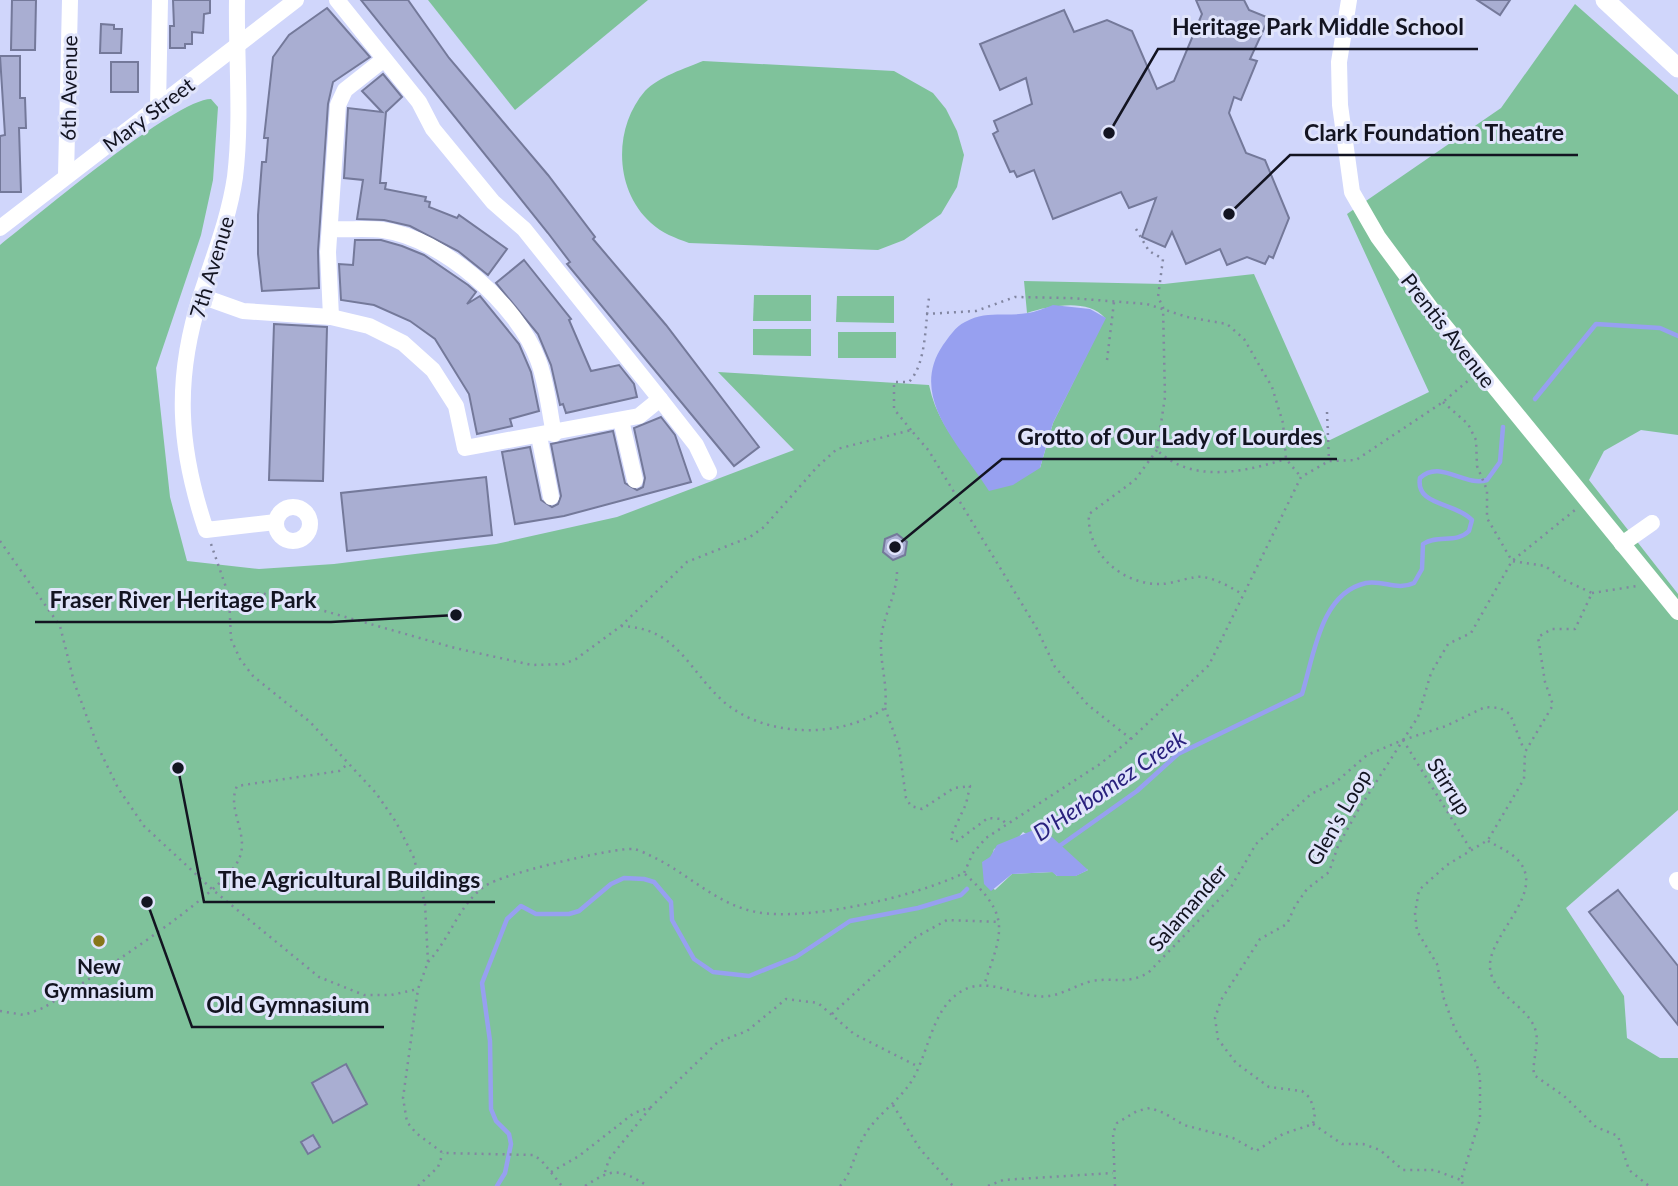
<svg xmlns="http://www.w3.org/2000/svg" width="1678" height="1186" viewBox="0 0 1678 1186" font-family="Lato,sans-serif">
	<rect width="100%" height="100%" fill="#d0d6fb"/>
	<!-- green -->
	<g fill="#7fc29b" fill-rule="evenodd">
		<polygon points="428,0 648,0 515,110"/>
		<path d="M 1575,4 L 1678,95 L 1678,435 L 1641,430 L 1604,451 L 1589,480 L 1678,594 L 1678,810 L 1566,908 L 1624,996 L 1627,1038 L 1660,1058 L 1678,1058 L 1678,1186 L 0,1186 L 0,245 C 37,216 175,99 211,99 L 218,107 L 213,180 L 201,235 L 156,368 L 170,497 L 187,561 L 259,569 L 334,564 L 496,544 L 617,517 L 794,450 L 718,372 L 929,385 C 935,414 950,435 968,458 L 1040,468 L 1053,423 L 1105,318 C 1088,298 1049,306 1027,313 L 1024,281 L 1164,284 L 1254,274 L 1328,441 L 1429,392 L 1347,214 L 1501,108 ZM 1023,832 L 1088,870 L 1075,876 L 1057,876 L 1053,872 L 1012,874 L 995,890 L 985,880 L 994,849 L 1017,839 Z"/>
		<path d="M 703,61 L 894,71 L 933,93 L 946,109 L 957,131 L 964,155 L 957,187 L 941,214 L 904,240 L 878,250 L 689,243 C 675,238 662,233 651,223 C 614,190 613,128 645,91 C 658,77 686,68 703,61 Z"/>
		<polygon points="754,295 811,295 811,321 753,321"/>
		<polygon points="837,296 894,296 894,323 836,322"/>
		<polygon points="753,329 811,329 811,356 753,355"/>
		<rect x="838" y="332" width="58" height="26"/>
	</g>
	<!-- water -->
	<g fill="#97a0f0">
		<path d="M 1053,305 L 1090,309 L 1106,318 L 1053,423 L 1040,468 L 1013,485 L 989,491 C 962,447 907,398 943,345 C 949,337 955,327 965,322 C 986,310 1005,317 1028,313 C 1036,312 1045,308 1053,305 Z"/>
		<polygon points="1041,827 1088,870 1076,876 1057,876 1052,872 1012,874 991,891 984,884 982,862 990,857 997,845"/>
	</g>
	<g fill="none" stroke-linecap="round" stroke-linejoin="round">
		<!-- stream -->
		<g stroke="#97a0f0" stroke-width="4.5">
			<polyline points="1535,399 1596,324 1660,328 1678,336"/>
			<path d="M 1058,847 L 1137,791 L 1178,754 L 1302,694 C 1314,656 1320,593 1366,583 C 1384,580 1397,591 1414,583 L 1422,569 L 1423,544 C 1438,534 1456,544 1469,531 L 1472,520 C 1455,502 1415,506 1420,478 C 1440,459 1464,487 1487,480 L 1500,462 L 1503,427"/>
			<polyline points="497,1186 505,1173 511,1144 509,1134 496,1121 491,1109 490,1041 482,983 507,919 521,906 536,914 569,914 579,911 611,884 624,878 644,879 654,882 671,902 672,920 694,959 713,972 749,976 796,957 850,921 918,908 961,895 967,889"/>
		</g>
	</g>
	<!-- building -->
	<g fill="#a9aed2" stroke="#74799a" stroke-width="2">
		<polygon points="12,0 36,0 35,50 11,50"/>
		<polygon points="173,0 210,0 210,13 204,14 203,33 192,32 192,44 185,44 185,48 170,48 170,26 174,26"/>
		<polygon points="361,0 408,0 449,58 548,175 595,237 593,239 666,325 759,447 734,466 567,264 570,262 548,233"/>
		<polygon points="1196,0 1244,0 1249,10 1269,18 1250,59 1257,61 1241,100 1234,97 1229,113 1246,153 1265,160 1289,218 1273,258 1269,256 1265,264 1247,257 1227,265 1220,249 1186,264 1172,232 1165,247 1142,237 1156,198 1129,208 1121,192 1053,219 1034,170 1017,177 1014,171 1010,172 993,134 998,131 994,121 1032,104 1026,78 1000,90 980,44 1064,10 1074,32 1107,20 1132,31 1157,89 1174,81 1202,14"/>
		<polygon points="1477,0 1510,0 1500,15"/>
		<polygon points="327,8 370,57 333,82 328,104 318,251 319,288 262,291 258,254 258,215 262,162 266,162 268,138 264,138 273,57 289,35"/>
		<polygon points="101,24 114,25 114,29 122,29 121,53 100,53"/>
		<polygon points="0,56 20,56 20,98 25,98 26,128 19,128 21,192 0,192 0,136 5,135"/>
		<rect x="111" y="62" width="27" height="30"/>
		<polygon points="383,74 402,97 386,112 380,183 386,183 385,189 426,197 425,201 430,202 429,207 457,218 459,215 507,249 488,275 458,251 410,226 384,220 357,219 363,180 344,178 348,108 382,112 362,91"/>
		<polygon points="355,240 381,240 402,246 424,255 468,285 476,292 467,304 480,296 519,344 531,372 539,411 510,419 512,426 477,434 469,394 435,339 410,321 374,305 341,300 339,264 353,265"/>
		<polygon points="524,260 571,319 569,320 591,371 619,365 634,384 637,397 566,413 563,404 560,405 551,365 538,334 496,283"/>
		<polygon points="274,324 327,327 323,481 269,480"/>
		<polygon points="661,417 675,435 691,482 564,516 515,524 502,452 530,447 541,500 552,507 558,504 561,496 551,444 613,431 625,483 637,490 643,487 645,478 634,428"/>
		<polygon points="486,477 492,535 347,551 341,493"/>
		<polygon points="897,534 907,542 905,555 893,560 883,552 885,539"/>
		<polygon points="1618,890 1678,966 1678,1025 1589,912"/>
		<polygon points="346,1064 367,1104 333,1123 312,1083"/>
		<polygon points="313,1135 320,1147 308,1154 301,1142"/>
	</g>
	<g fill="none" stroke-linecap="round" stroke-linejoin="round">
		<!-- path -->
		<g stroke="#8286a1" stroke-width="2.5" stroke-dasharray="2 5" stroke-linecap="butt">
			<path d="M 1136,229 L 1149,251 L 1163,259 L 1158,297 L 1163,307 L 1165,397 L 1157,450 C 1192,484 1244,472 1286,459"/>
			<polyline points="926,314 976,311 1015,297 1070,298 1147,304 1187,317 1227,324 1244,339 1272,387 1283,423 1286,459 1301,477"/>
			<polyline points="1107,360 1114,302"/>
			<polyline points="1443,402 1468,424 1476,440 1477,466 1487,490 1487,518 1512,561 1545,566 1564,580 1592,593 1575,629 1552,629 1538,637 1545,682 1553,705 1525,752 1524,779 1488,840 1447,865 1419,890 1415,913 1417,931 1437,964 1444,999 1455,1029 1476,1062 1480,1077 1480,1119 1461,1180 1464,1186"/>
			<polyline points="1327,412 1329,461"/>
			<path d="M 911,430 L 894,409 L 894,382 L 909,382 C 927,363 925,322 929,298"/>
			<path d="M 1157,450 L 1135,480 L 1089,514 C 1086,553 1122,585 1161,584 C 1173,584 1194,575 1203,577 C 1217,579 1230,587 1242,594"/>
			<polyline points="0,541 60,626 74,682 98,747 118,788 144,826 213,890 319,977 364,995 391,995 418,989"/>
			<polyline points="211,544 229,596 231,639 240,659 253,676 310,722 376,793 396,822 414,858 425,904 428,962 418,989 403,1098 407,1122 416,1133 443,1153 533,1155 541,1160 562,1186"/>
			<polyline points="1592,593 1637,586"/>
			<polyline points="229,596 261,593 455,648 532,665 564,664 576,659 621,626 687,562 750,537 764,527 817,467 837,449 911,430 929,451 1036,627 1055,667 1088,705 1131,739"/>
			<path d="M 621,626 C 678,628 687,669 724,702 C 766,738 841,739 885,708 C 888,685 880,664 881,641 C 882,617 897,596 897,571"/>
			<polyline points="885,708 899,747 906,798 911,806 922,809 954,788 970,786 966,804 951,836 952,841 957,841 988,818 1002,819 1006,824"/>
			<polyline points="1403,740 1446,726 1485,707 1500,708 1510,714 1524,750"/>
			<polyline points="1403,740 1471,850"/>
			<path d="M 1488,841 C 1497,846 1508,851 1516,858 C 1550,891 1488,934 1490,967 C 1491,995 1530,1006 1536,1032 C 1539,1046 1532,1061 1534,1075 L 1564,1096 L 1596,1127 L 1618,1136 L 1629,1170 L 1649,1186"/>
			<path d="M 965,874 C 1011,916 1003,930 984,985"/>
			<path d="M 428,962 C 450,939 459,904 485,886 C 501,874 616,847 634,849 C 639,850 645,853 649,855 C 687,872 715,904 756,912 C 808,922 917,896 964,873 L 973,853 L 986,838 L 1100,764 L 1131,739 L 1209,665 L 1301,477 L 1329,461 L 1356,460 L 1443,402 L 1470,379"/>
			<path d="M 0,1011 L 24,1015 L 43,1008 C 81,985 224,894 239,859 C 250,834 226,810 237,786 L 339,771 L 349,763"/>
			<polyline points="832,1014 916,937 947,920 999,922"/>
			<polyline points="893,1105 920,1149 953,1186"/>
			<polyline points="1313,1124 1342,1144 1363,1144 1380,1150 1403,1170 1434,1170 1461,1180"/>
			<polyline points="551,1172 579,1156 634,1113 651,1107 718,1042 747,1031 786,999 818,1003 854,1034 919,1067"/>
			<polyline points="605,1172 609,1159 651,1107"/>
			<polyline points="418,1186 438,1167 443,1153"/>
			<path d="M 585,1186 C 613,1168 618,1168 648,1186"/>
			<path d="M 840,1186 C 852,1173 854,1154 863,1138 C 874,1117 898,1102 911,1082 C 930,1053 931,1003 968,988 C 990,980 1014,994 1036,996 C 1058,999 1072,986 1092,981 C 1114,977 1126,985 1148,973 L 1231,887 L 1256,844 L 1311,794 L 1336,782 L 1367,755 L 1403,740 L 1418,717 L 1431,673 L 1448,644 L 1471,633 L 1512,561 L 1575,510"/>
			<polyline points="988,1186 1003,1180 1113,1173"/>
			<polyline points="1115,1186 1113,1133 1117,1123 1137,1111 1150,1108 1164,1113 1184,1125 1233,1138 1256,1151 1283,1134 1313,1124 1315,1113 1310,1098 1302,1091 1269,1087 1236,1063 1218,1039 1215,1018 1221,1000 1260,939 1287,924 1295,906 1307,889 1329,872 1338,846 1357,812 1403,740"/>
		</g>
		<!-- minor -->
		<g stroke="#fff" stroke-width="16">
			<path d="M 237,0 C 236,58 242,119 235,177 C 229,218 214,255 201,295 C 174,379 178,447 206,530 L 276,522"/>
			<polyline points="337,0 419,102 433,129 493,202 524,229 660,399 696,445 709,472"/>
			<polyline points="1349,0 1339,62 1340,105 1352,192 1378,237 1435,314 1678,612"/>
			<polyline points="158,107 160,0"/>
			<polyline points="66,176 70,0"/>
			<polyline points="0,228 296,0"/>
			<path d="M 330,229 C 347,230 366,228 383,230 C 442,238 518,305 538,360 C 547,383 549,410 554,434"/>
			<polyline points="201,296 243,311 331,317 369,326 403,343 433,370 456,406 465,448 639,416 660,399"/>
			<polyline points="331,317 328,252 338,105 345,90 383,60"/>
			<polyline points="621,420 635,480"/>
			<polyline points="539,436 551,497"/>
			<circle cx="293" cy="524" r="17"/>
			<polyline points="1622,544 1652,523"/>
			<polyline points="1677,880 1678,882"/>
		</g>
		<!-- major -->
		<polyline stroke="#fff" stroke-width="19" points="1605,0 1678,68"/>
	</g>
	<!-- markers -->
	<circle fill="#877619" stroke="#e0e4fb" stroke-width="2.5" cx="99" cy="941" r="7"/>
	<g text-anchor="middle" dominant-baseline="central" stroke-width="6" stroke-linejoin="round" paint-order="stroke">
		<!-- street labels -->
		<g font-size="21" fill="#131421" stroke="#e0e4fb">
			<text transform="translate(68 88) rotate(-89)">6th Avenue</text>
			<text transform="translate(148 114) rotate(-37)">Mary Street</text>
			<text transform="translate(211 267) rotate(-73)">7th Avenue</text>
			<text transform="translate(1449 330) rotate(52)">Prentis Avenue</text>
			<text transform="translate(1450 786) rotate(58)">Stirrup</text>
			<text transform="translate(1338 817) rotate(-60)">Glen's Loop</text>
			<text transform="translate(1187 907) rotate(-49)">Salamander</text>
		</g>
		<!-- poi labels -->
		<g font-size="21" font-weight="bold" fill="#131421" stroke="#e0e4fb">
			<text x="99" y="965">New<tspan x="99" dy="24">Gymnasium</tspan></text>
		</g>
		<!-- water labels -->
		<g font-size="23" font-style="italic" fill="#29217d" stroke="#e0e4fb">
			<text transform="translate(1109 785) rotate(-34)">D'Herbomez Creek</text>
		</g>
	</g>
	<!-- callouts -->
	<path fill="none" stroke="#131421" stroke-width="2.5" d="M1109 133L1158 49H1478M1229 214L1290 155H1578M895 547L1002 459H1337M456 615L331 622H35M178 768L204 902H495M147 902L192 1027H384"/>
	<g fill="#131421" stroke="#e0e4fb" stroke-width="2.5">
		<circle cx="1109" cy="133" r="7"/>
		<circle cx="1229" cy="214" r="7"/>
		<circle cx="895" cy="547" r="7"/>
		<circle cx="456" cy="615" r="7"/>
		<circle cx="178" cy="768" r="7"/>
		<circle cx="147" cy="902" r="7"/>
	</g>
	<g font-size="23" text-anchor="middle" font-weight="bold" fill="#131421" stroke="#e0e4fb" stroke-width="6" stroke-linejoin="round" paint-order="stroke">
		<text x="1318" y="35">Heritage Park Middle School</text>
		<text x="1434" y="141">Clark Foundation Theatre</text>
		<text x="1170" y="445">Grotto of Our Lady of Lourdes</text>
		<text x="183" y="608">Fraser River Heritage Park</text>
		<text x="349" y="888">The Agricultural Buildings</text>
		<text x="288" y="1013">Old Gymnasium</text>
	</g>
</svg>
